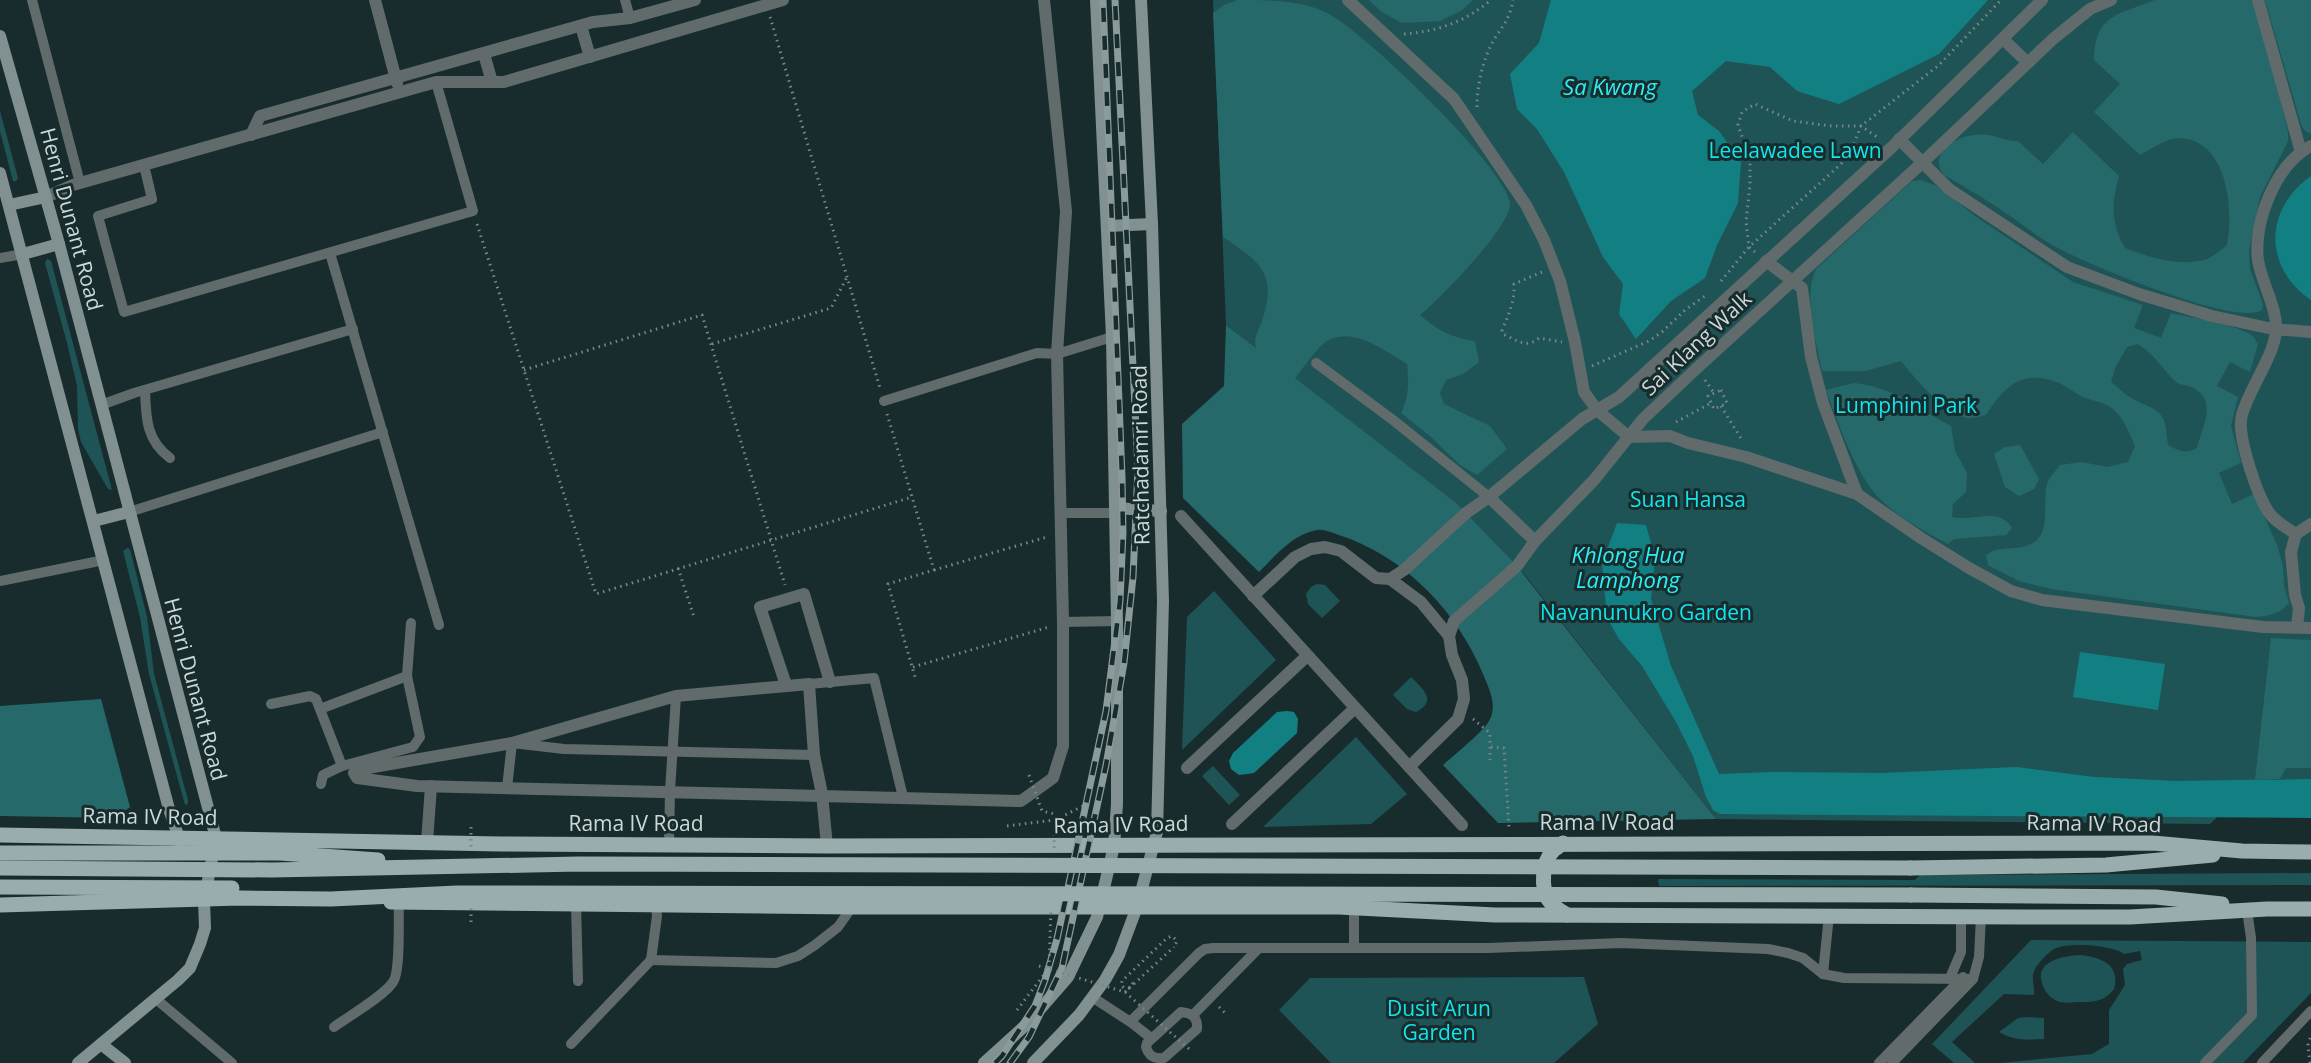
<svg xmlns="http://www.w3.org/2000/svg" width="2311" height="1063" viewBox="0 0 2311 1063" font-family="'Open Sans',sans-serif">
	<rect width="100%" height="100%" fill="#182c2d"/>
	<!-- green -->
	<g fill="#1f5456">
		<polygon points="1213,0 2311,0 2311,724 2210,824 1716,819 1524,574 1456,504 1226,325"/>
		<polygon points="0,111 18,178 16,181 13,181 0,131"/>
		<polygon points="47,259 51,261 112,490 108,489 81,442 78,429 77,386 67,343 45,263"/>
		<polygon points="127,548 130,549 147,617 154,674 188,800 188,804 185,805 149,674 140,617 123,551"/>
		<polygon points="1317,584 1325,585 1340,601 1322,618 1308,604 1306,594 1311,587"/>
		<polygon points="1214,591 1276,660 1182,750 1187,617"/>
		<path d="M 1411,677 C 1423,689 1438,701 1416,712 L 1407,709 L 1393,695 Z"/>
		<polygon points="1356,737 1407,794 1371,824 1263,827"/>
		<polygon points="1213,766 1240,795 1229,805 1202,776"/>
		<polygon points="2285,768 2311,768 2311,779 2280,779"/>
		<polygon points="2311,873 2311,885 1659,886 1658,879 1915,880 1920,875"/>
		<path d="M 2031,940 L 2311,942 L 2311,993 L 2243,1063 L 2000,1063 L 2092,1054 L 2109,1044 L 2109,1010 L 2125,985 L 2123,969 L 2127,964 L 2142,960 L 2140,951 L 2124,954 C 2115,945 2068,942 2056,948 C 2049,951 2037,964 2034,971 C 2031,979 2035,987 2034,995 L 2004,994 L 1952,1042 L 1975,1063 L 1954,1063 L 1932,1044 Z"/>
		<path d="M 2080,955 C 2100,957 2121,964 2114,989 C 2105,1001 2095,1002 2081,1002 C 2073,1002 2064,1004 2057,1001 C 2051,998 2047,994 2044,988 C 2031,962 2061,956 2080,955 Z"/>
		<polygon points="1584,977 1598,1024 1554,1063 1331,1063 1279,1010 1310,978"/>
		<path d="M 2027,1017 L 2044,1018 L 2044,1039 C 2028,1040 2014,1041 1999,1032 L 2018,1018 Z"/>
	</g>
	<!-- forest -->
	<g fill="#26696b" fill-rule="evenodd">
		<path d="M 1237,0 C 1266,0 1301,0 1327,13 C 1361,29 1508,169 1510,204 C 1511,226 1439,300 1420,315 C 1437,330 1452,338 1475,341 L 1479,362 L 1463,374 L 1446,380 L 1440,393 L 1444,404 L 1490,426 L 1507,449 L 1477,475 L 1460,465 L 1431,437 L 1401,413 C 1409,396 1409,382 1407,364 C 1385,351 1355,327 1329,340 C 1319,344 1303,369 1295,378 L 1456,503 L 1517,566 L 1716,819 L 1498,823 L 1443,765 C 1452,757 1485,730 1489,721 C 1498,705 1489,689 1483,674 C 1457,611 1404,556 1339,535 C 1333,533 1324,529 1317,530 C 1293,534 1276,555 1259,572 L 1183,498 L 1182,424 L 1224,386 L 1226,325 L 1256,348 C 1253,338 1259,330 1262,321 C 1278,273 1260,262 1223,237 L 1213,13 L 1224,5 Z"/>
		<polygon points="1369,0 1473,0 1461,11 1440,21 1402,23 1382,12"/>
		<path d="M 2155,0 L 2253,0 L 2278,91 L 2288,132 L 2288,141 L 2260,197 L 2249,251 L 2250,269 L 2263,304 L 2262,310 C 2236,327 2090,265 2060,249 C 2042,240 2026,227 2010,216 C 1989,201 1966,188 1944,175 C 1937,165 1937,158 1945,149 C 1957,136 1977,132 1994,136 C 2003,139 2009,141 2018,141 L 2043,164 L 2073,132 L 2119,176 C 2111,203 2111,224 2125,248 C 2151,258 2180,267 2207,259 C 2214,256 2221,250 2227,245 C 2234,209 2228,140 2179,138 C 2167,138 2151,149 2140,155 L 2094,112 L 2120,84 L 2094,60 C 2095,14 2118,15 2155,0 Z"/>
		<polygon points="2265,0 2311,0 2311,134 2304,130 2301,124"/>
		<path d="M 1921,180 L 1937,186 L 1975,216 L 2073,282 L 2143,305 L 2134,328 L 2161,338 L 2171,313 C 2187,316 2241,326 2253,336 C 2255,338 2256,342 2258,344 L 2250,372 L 2230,362 L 2217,386 L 2238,397 L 2231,426 L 2241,463 L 2219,473 L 2232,504 L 2254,494 L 2277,545 L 2283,566 L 2284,586 L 2289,603 C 2279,614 2270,616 2256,617 L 2051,589 L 2019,581 L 1988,565 L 1986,555 C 2001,544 2016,552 2031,544 C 2052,534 2042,503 2047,484 C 2049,477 2056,471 2060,465 L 2082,462 L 2107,467 L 2128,462 L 2135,446 C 2128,431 2123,414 2107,405 C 2099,401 2089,400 2081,396 C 2073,392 2065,385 2057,382 C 2021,369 2004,387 1986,415 C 1980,416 1972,419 1967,418 C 1943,413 1915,378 1901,361 L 1865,371 L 1822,371 C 1816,342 1803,296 1816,269 L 1912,181 ZM 2138,344 C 2156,356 2160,366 2174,380 C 2181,387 2188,384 2195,389 C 2218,402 2201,430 2197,448 C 2186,454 2180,451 2169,446 C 2165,437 2168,428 2163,418 C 2156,407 2146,406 2135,400 C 2126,396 2119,388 2111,382 L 2115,368 L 2127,347 Z"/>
		<path d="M 1854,383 C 1894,387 1916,408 1951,426 L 1955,451 L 1967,473 L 1966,492 L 1953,504 L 1952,517 C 1975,522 1999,506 2012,528 L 2006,535 L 1954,539 L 1948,544 C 1924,531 1898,517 1879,498 C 1855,473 1838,422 1826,390 Z"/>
		<polygon points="2020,445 2039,479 2034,489 2019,496 2005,487 1994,454 2005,447"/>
		<polygon points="2271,638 2311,640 2311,768 2286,768 2280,779 2255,780"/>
		<polygon points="101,699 130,807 115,818 0,816 0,706"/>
	</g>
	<!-- water -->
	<g fill="#128083">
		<polygon points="1551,0 1988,0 1939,54 1839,104 1797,91 1770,67 1726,61 1692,91 1698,115 1719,131 1741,162 1738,203 1717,245 1705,278 1671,301 1636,339 1619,314 1623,284 1603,257 1564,172 1537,129 1517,109 1510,74 1539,43"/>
		<path d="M 2311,176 L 2311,300 C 2263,267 2264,209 2311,176 Z"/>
		<polygon points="1617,523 1646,525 1655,558 1651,599 1671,666 1719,774 1772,772 1882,773 2017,767 2094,777 2175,781 2311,779 2311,818 1720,814 1713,810 1706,797 1693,756 1676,722 1642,666 1619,639 1607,618 1602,563"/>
		<polygon points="2080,652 2165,664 2158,710 2073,697"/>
		<polygon points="1287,711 1294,712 1298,719 1297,733 1254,773 1239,775 1231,769 1229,761 1233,753 1277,712"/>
	</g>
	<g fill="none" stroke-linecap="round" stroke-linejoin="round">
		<!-- path -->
		<g stroke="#798889" stroke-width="3" stroke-dasharray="1.5 4.5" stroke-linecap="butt">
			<polyline points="770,17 880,388"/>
			<path d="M 1404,34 C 1440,31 1464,22 1491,0"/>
			<path d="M 1477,107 C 1477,84 1483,58 1495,38 C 1504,24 1510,18 1513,0"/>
			<polyline points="477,224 596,594 912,497"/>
			<polyline points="1755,252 1749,247 1746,222 1750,184 1750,159 1738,125 1742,112 1755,104 1793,121 1832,126 1861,126 1880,139"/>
			<path d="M 1542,272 L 1514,284 C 1515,302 1508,315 1502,331 L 1503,334 C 1516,340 1527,349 1539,338 L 1562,342"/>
			<polyline points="1721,281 1749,247 1841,164 1852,148 1861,126 1939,65 2001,0"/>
			<polyline points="712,344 831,308 847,277"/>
			<polyline points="1592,366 1649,341 1662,332 1685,310 1705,296"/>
			<polyline points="524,370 702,315 785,585"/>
			<polyline points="1705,380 1714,393"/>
			<polygon points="1721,390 1727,403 1714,409 1708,396"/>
			<polyline points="1721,406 1742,440"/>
			<polyline points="887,414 934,570 888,584 915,677"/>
			<polyline points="1676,422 1711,403"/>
			<polyline points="678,568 694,617"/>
			<polyline points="934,570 1047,537"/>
			<polyline points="913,667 1049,627"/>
			<polyline points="1473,719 1490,733 1490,760"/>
			<polyline points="1491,747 1504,748 1509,827"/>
			<polyline points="1007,826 1055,820 1083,806"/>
			<polyline points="1133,983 1129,988 1124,988 1121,985 1122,981 1167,938 1172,936 1177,941 1174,947"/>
			<polyline points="1219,1007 1225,1013"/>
			<polyline points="1017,1010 1049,968"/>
			<polyline points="2310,1063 2308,1045 2311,1036"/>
		</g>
		<!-- lane -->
		<g stroke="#616b6b" stroke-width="10">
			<polyline points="32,0 80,183"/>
			<polyline points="625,0 630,18"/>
			<polyline points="144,165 152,199 98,216 124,312 473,211 436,82"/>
			<polyline points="330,253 439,625"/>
			<polyline points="0,258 23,254"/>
			<polyline points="1316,363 1393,420 1489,497"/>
			<path d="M 145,390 C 146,418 146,440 170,458"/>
			<polyline points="884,401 1037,353 1057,354 1112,337"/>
			<polyline points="101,405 134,393 353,329"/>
			<polyline points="129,512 383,432"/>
			<polyline points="1061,513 1115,513"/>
			<polyline points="0,581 104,560"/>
			<polyline points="1063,622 1117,621"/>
			<polyline points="407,676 411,623"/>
			<polyline points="809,684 874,678 903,797"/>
			<polyline points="271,704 310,696 316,699 342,766 323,775 321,784"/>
			<polyline points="320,709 407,676 420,737 413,747 342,766"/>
			<polyline points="507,788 512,743 564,749 814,755"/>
			<polyline points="669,844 670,791 676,696"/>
			<polyline points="576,904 578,981"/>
			<polyline points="656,905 657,916 651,960 776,963 798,956 815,945 838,927 852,907"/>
			<polyline points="1354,948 1354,908"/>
			<polyline points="1823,974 1829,915"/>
			<polyline points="1950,978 1961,952 1961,915"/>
			<polyline points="1092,997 1132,1023 1151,1038"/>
			<polyline points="156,999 232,1063"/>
			<path d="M 1181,1012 C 1192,1013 1198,1017 1197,1029 L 1164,1058 C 1155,1059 1149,1057 1146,1047 L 1147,1043 Z"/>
			<polyline points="1193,1015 1259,948"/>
			<polyline points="1132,1023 1132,1020 1199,953 1205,949 1213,948 1488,948 1621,943 1768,949 1788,953 1803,958 1823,974 1844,978 1973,979"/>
			<path d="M 334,1027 C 349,1016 384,996 393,982 C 401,971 398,918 399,903"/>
			<polyline points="571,1044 651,960"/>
			<polyline points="1879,1063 1963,977"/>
			<polyline points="1892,1063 1973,979 1979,957 1981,916"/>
			<polyline points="2205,1063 2252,1015 2251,938 2247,910"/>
			<polyline points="2262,1063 2311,1011"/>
		</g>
		<!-- street -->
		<g stroke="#616b6b" stroke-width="12">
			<polyline points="375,0 397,83"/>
			<polyline points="1348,0 1454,99 1526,205 1544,240 1560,281 1575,342 1584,392 1597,410 1629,437 1670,436 1688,443 1746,457 1857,494 1921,538 1969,568 2011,591 2042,600 2263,627 2311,628"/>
			<polyline points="2258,0 2301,152"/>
			<polyline points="581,26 590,57"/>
			<polyline points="2003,39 2028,63"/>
			<polyline points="484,54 492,82"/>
			<polyline points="251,135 260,116 593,22 630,18 695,0"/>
			<polyline points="1899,139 1949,189 2067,267 2139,294 2212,316 2273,329 2311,332"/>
			<polyline points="46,197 73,185 436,82 504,82 783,0"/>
			<polyline points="1766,261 1802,288 1811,357 1823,403 1857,494"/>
			<polyline points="1489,497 1535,541"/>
			<polyline points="1181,516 1462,825"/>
			<path d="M 2296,534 C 2287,528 2277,523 2270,514 C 2258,498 2236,435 2242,415 C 2249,389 2274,356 2276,331 C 2278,309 2261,282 2258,260 C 2253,222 2276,164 2311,146"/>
			<polyline points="1390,579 1421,602 1449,636"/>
			<polyline points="1253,596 1295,557 1311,549 1325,547 1341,551 1376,578 1390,579 1404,570 1466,513 1489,497 1582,419 1619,397 1892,147 2042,0"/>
			<polyline points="2297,627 2299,608 2295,595 2291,552 2296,534 2311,524"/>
			<polyline points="786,685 760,607 804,594 830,682"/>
			<polyline points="1409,767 1458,719 1464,699 1462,680 1452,655 1449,636 1454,621 1517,566 1535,541 1594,480 1643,419 1697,368 1922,163 2053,39 2090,9 2111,0"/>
			<polyline points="1187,768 1307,656"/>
			<polyline points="1232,824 1355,708"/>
			<polyline points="427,842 431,786"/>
			<polyline points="827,846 822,794 814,755 809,684 676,696 512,743 356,770 354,773 357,778 417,786 1021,801 1053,778 1063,746 1063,622 1057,354 1066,211 1044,0"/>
		</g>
		<!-- secondary -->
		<g stroke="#819090" stroke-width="12">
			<polyline points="0,36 59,244 216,838 204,901 205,928 200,944 190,968 178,980 78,1063"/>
			<polyline points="0,173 169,809 181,844"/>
			<polyline points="9,205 46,197"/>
			<polyline points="1107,226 1152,224"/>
			<polyline points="23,254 59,244"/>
			<polyline points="1115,508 1161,511"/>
			<polyline points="94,521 129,512"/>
			<polyline points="101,1044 125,1063"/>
			<polyline points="984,1063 1028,1023 1068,977 1097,917 1114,846 1117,804 1117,621 1112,337 1096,0"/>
			<polyline points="1033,1063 1079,1015 1105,980 1119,955 1137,907 1157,832 1163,601 1152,224 1141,0"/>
		</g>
		<!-- primary -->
		<g stroke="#9aadae" stroke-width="15">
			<polyline points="0,835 501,844 827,846 2153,843 2242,851 2311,852"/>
			<path d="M 1563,843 C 1560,846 1554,849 1552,852 C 1542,863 1541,887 1548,899 C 1553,907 1559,910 1567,915"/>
			<polyline points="1910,868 2106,865 2213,855"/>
			<polyline points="1911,895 2156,897 2222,904"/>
			<polyline points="391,902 852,907 1339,907 1495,915 2024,917 2130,917 2267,909 2311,909"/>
		</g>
		<defs>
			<g id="rail">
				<polyline points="995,1063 1002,1056 1035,1006 1045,980 1057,939 1106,711 1120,601 1123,532 1122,477 1103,0"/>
				<polyline points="1010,1063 1029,1037 1062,968 1106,765 1124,663 1133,577 1138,469 1115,0"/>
			</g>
		</defs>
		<!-- rail casing -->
		<use href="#rail" stroke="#8b9a9a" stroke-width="7"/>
		<!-- rail -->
		<use href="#rail" stroke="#182c2d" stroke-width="4.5" stroke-dasharray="14" stroke-linecap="butt"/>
		<!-- path-bridge -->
		<g stroke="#798889" stroke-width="3" stroke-dasharray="1.5 4.5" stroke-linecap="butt">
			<polyline points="1029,775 1042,811 1055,814 1054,851"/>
			<polyline points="471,827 471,850"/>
			<polyline points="471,922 471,907"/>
			<polyline points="1039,966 1125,992 1189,1049"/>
			<polyline points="1049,968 1051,908"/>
			<polyline points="1125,992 1174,947"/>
		</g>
		<!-- primary-bridge -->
		<g stroke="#9aadae" stroke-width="15">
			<polyline points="0,853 280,853 378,860"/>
			<polyline points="0,868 272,870 579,864 1910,868"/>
			<polyline points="0,887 232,888"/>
			<polyline points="0,905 240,898 331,899 457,893 1911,895"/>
		</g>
	</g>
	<g text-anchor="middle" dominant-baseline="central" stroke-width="6" stroke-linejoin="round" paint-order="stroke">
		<!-- park labels -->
		<g font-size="21" fill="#10e6eb" stroke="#182c2d">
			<text x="1795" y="150">Leelawadee Lawn</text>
			<text x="1906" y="405">Lumphini Park</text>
			<text x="1688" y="499">Suan Hansa</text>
			<text x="1646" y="612">Navanunukro Garden</text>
			<text x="1439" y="1008">Dusit Arun<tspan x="1439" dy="24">Garden</tspan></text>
		</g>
		<!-- street labels -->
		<g font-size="21" fill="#cdd9d9" stroke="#182c2d">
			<text transform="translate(72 219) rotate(75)">Henri Dunant Road</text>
			<text transform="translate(1696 343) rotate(-43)">Sai Klang Walk</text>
			<text transform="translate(1140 455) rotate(-91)">Ratchadamri Road</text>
			<text transform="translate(196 689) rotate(75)">Henri Dunant Road</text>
			<text transform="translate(150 816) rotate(1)">Rama IV Road</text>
			<text x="1607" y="822">Rama IV Road</text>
			<text x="636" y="823">Rama IV Road</text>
			<text transform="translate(2094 823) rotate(1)">Rama IV Road</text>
			<text transform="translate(1121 824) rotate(-1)">Rama IV Road</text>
		</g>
		<!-- water labels -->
		<g font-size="22" font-style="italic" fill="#2ceff5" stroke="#182c2d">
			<text x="1610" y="86">Sa Kwang</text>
			<text x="1628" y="554">Khlong Hua<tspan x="1628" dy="25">Lamphong</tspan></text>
		</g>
	</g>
</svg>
